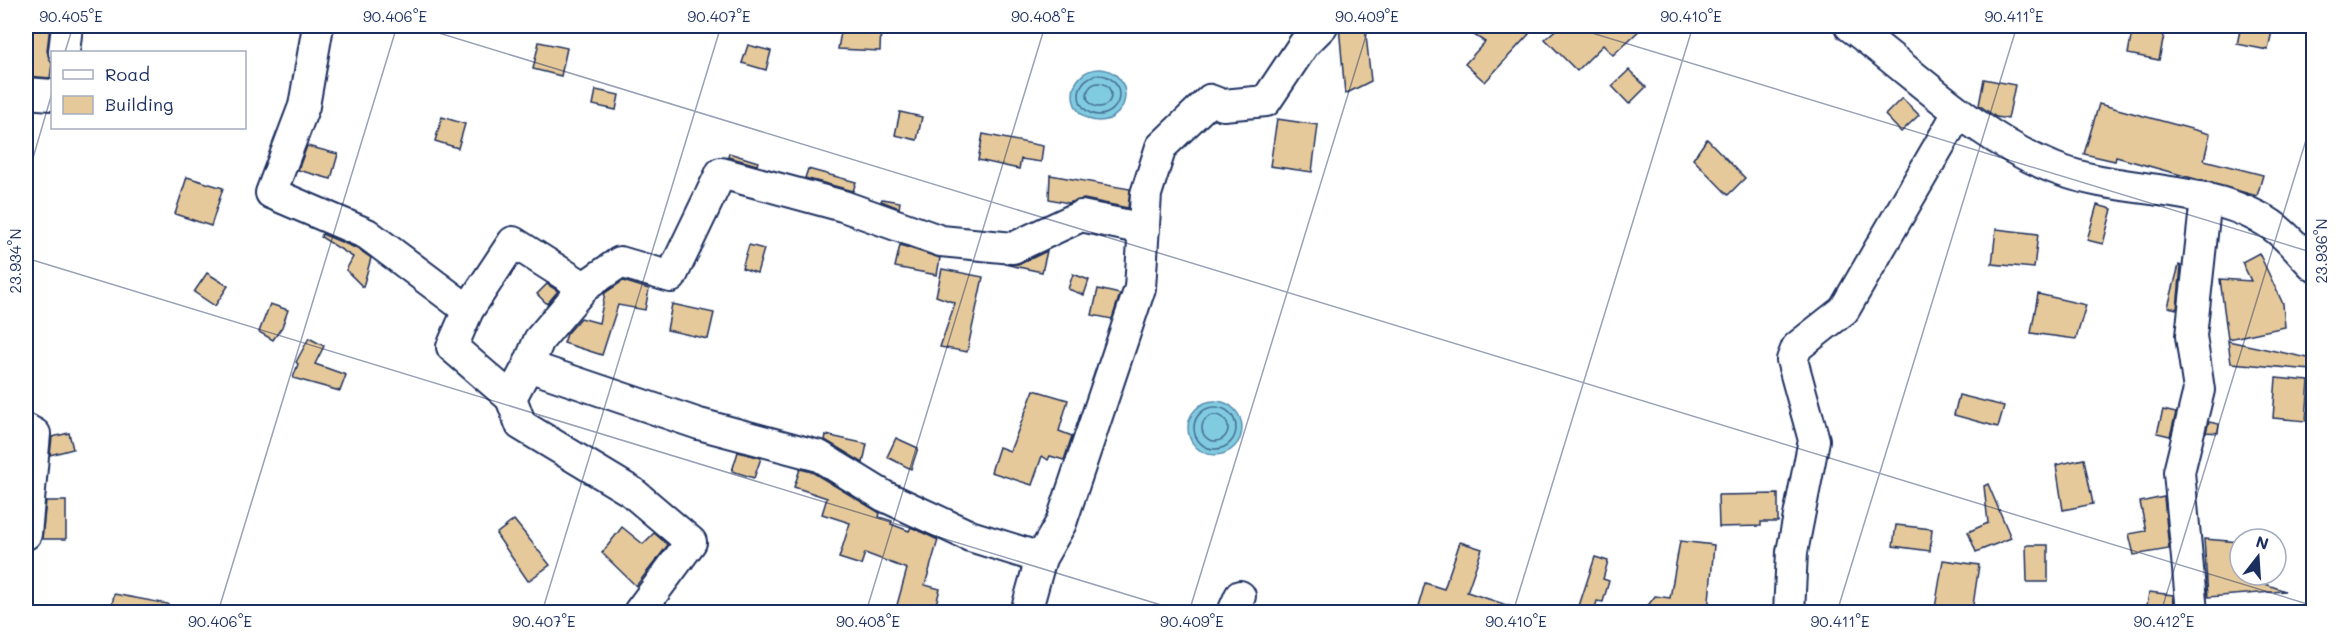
<svg xmlns="http://www.w3.org/2000/svg" width="2339" height="638" viewBox="0 0 2339 638" font-family="Mali,sans-serif">
	<rect width="100%" height="100%" fill="#fff"/>
	<filter id="ink" filterUnits="userSpaceOnUse"><feTurbulence type="fractalNoise" baseFrequency=".0167" numOctaves="2"/><feDisplacementMap in="SourceGraphic" scale="12" xChannelSelector="R" yChannelSelector="G"/><feConvolveMatrix kernelMatrix="1 2 1 2 8 2 1 2 1" color-interpolation-filters="sRGB"/></filter>
	<g filter="url(#ink)">
		<!-- water -->
		<g fill="#81cbe1" stroke="#588dad" stroke-width="1.5">
			<circle cx="1099" cy="95" r="26"/>
			<circle cx="1215" cy="428" r="27"/>
		</g>
		<g fill="none" stroke-linecap="round" stroke-linejoin="round">
			<!-- shore -->
			<g stroke="#446d92" stroke-width="1.5">
				<circle cx="1099" cy="95" r="20"/>
				<circle cx="1099" cy="95" r="12"/>
				<circle cx="1215" cy="428" r="21"/>
				<circle cx="1215" cy="428" r="13"/>
			</g>
		</g>
		<!-- building -->
		<g fill="#e6c99a" stroke="#1b2f5e" stroke-width="1.5">
			<polygon points="26,26 50,26 47,51 52,64 50,78 26,76"/>
			<polygon points="842,26 881,26 880,51 838,49"/>
			<polygon points="1339,26 1365,26 1371,81 1345,94"/>
			<polygon points="1460,26 1519,26 1529,34 1485,82 1465,64 1485,42"/>
			<polygon points="1560,26 1644,26 1613,55 1603,45 1577,71 1545,39"/>
			<polygon points="2133,26 2166,26 2159,60 2128,54"/>
			<polygon points="2241,26 2273,26 2268,50 2237,44"/>
			<polygon points="539,42 567,48 561,76 533,69"/>
			<polygon points="748,45 771,51 766,70 742,63"/>
			<polygon points="1629,70 1646,87 1629,104 1612,86"/>
			<polygon points="1984,79 2015,85 2008,119 1996,117 1979,105"/>
			<polygon points="596,90 619,95 616,110 593,105"/>
			<polygon points="1902,98 1919,115 1901,132 1885,115"/>
			<polygon points="2099,104 2210,134 2204,160 2263,175 2257,196 2116,157 2115,161 2084,154"/>
			<polygon points="900,112 922,117 917,140 895,135"/>
			<polygon points="442,117 465,124 458,148 435,141"/>
			<polygon points="1277,119 1318,125 1312,172 1270,166"/>
			<polygon points="983,134 1043,146 1041,162 1021,159 1019,169 978,160"/>
			<polygon points="1707,139 1745,178 1728,195 1693,159"/>
			<polygon points="307,146 338,154 331,179 298,170"/>
			<polygon points="729,153 758,162 757,165 728,157"/>
			<polygon points="808,169 856,182 853,191 805,178"/>
			<polygon points="1050,175 1130,189 1128,208 1084,199 1068,203 1049,199"/>
			<polygon points="187,177 223,188 211,226 175,214"/>
			<polygon points="882,199 900,202 899,208 881,201"/>
			<polygon points="2097,205 2112,209 2103,244 2087,240"/>
			<polygon points="1996,229 2038,234 2034,268 1992,264"/>
			<polygon points="322,234 358,249 371,258 363,287 346,270 353,257 321,237"/>
			<polygon points="749,245 764,249 757,273 742,268"/>
			<polygon points="900,245 940,258 937,275 895,267"/>
			<polygon points="1047,251 1042,272 1004,264 1020,264"/>
			<polygon points="2259,253 2283,304 2285,327 2228,339 2220,279 2251,281 2242,262"/>
			<polygon points="2179,265 2181,266 2177,309 2168,307"/>
			<polygon points="942,269 983,277 967,352 940,347 955,303 936,296"/>
			<polygon points="207,273 228,286 215,306 194,292"/>
			<polygon points="1073,274 1089,280 1084,295 1068,289"/>
			<polygon points="623,281 649,289 645,310 618,305 602,355 564,343 567,334 581,318 599,323 605,293"/>
			<polygon points="547,284 558,291 547,304 537,294"/>
			<polygon points="1098,289 1120,294 1112,319 1092,315"/>
			<polygon points="2038,294 2086,305 2076,339 2031,333"/>
			<polygon points="270,304 288,310 282,327 273,340 259,332"/>
			<polygon points="672,304 714,313 708,339 667,330"/>
			<polygon points="309,338 324,346 315,364 346,375 340,391 293,378 298,364 296,362"/>
			<polygon points="2228,341 2313,359 2312,370 2231,363"/>
			<polygon points="2276,378 2309,381 2306,421 2273,418"/>
			<polygon points="1034,390 1068,400 1059,431 1072,436 1064,460 1050,456 1048,460 1042,456 1032,485 991,472 999,447 1010,451"/>
			<polygon points="1959,395 2004,406 1998,427 1954,415"/>
			<polygon points="2163,410 2176,413 2170,436 2157,433"/>
			<polygon points="2209,422 2219,424 2218,433 2206,432"/>
			<polygon points="69,433 73,449 50,455 52,437"/>
			<polygon points="826,435 867,444 863,463 825,440"/>
			<polygon points="896,438 918,448 911,469 887,457"/>
			<polygon points="738,452 761,458 754,478 732,471"/>
			<polygon points="2084,459 2093,504 2063,510 2056,465"/>
			<polygon points="800,469 812,472 880,513 879,517 892,521 891,524 909,531 911,527 938,540 925,585 940,589 934,612 895,612 907,569 865,553 861,565 839,558 850,523 822,514 827,498 794,487"/>
			<polygon points="1988,484 2011,538 1976,552 1968,532 1988,523 1984,486"/>
			<polygon points="1778,494 1778,522 1761,522 1761,526 1719,527 1718,495"/>
			<polygon points="2164,497 2169,549 2134,555 2129,534 2146,531 2140,502"/>
			<polygon points="46,501 66,501 66,539 42,539"/>
			<polygon points="514,520 550,565 528,581 496,534"/>
			<polygon points="1896,525 1932,529 1930,551 1893,546"/>
			<polygon points="622,527 643,544 654,533 668,545 636,586 602,553"/>
			<polygon points="2204,539 2240,542 2237,569 2240,569 2240,575 2285,591 2208,597"/>
			<polygon points="1680,541 1714,545 1708,612 1643,612 1655,596 1670,598"/>
			<polygon points="1460,542 1482,549 1467,592 1519,609 1518,612 1437,612 1418,607 1425,583 1444,589"/>
			<polygon points="2026,545 2048,545 2048,582 2027,582"/>
			<polygon points="1595,557 1608,561 1603,579 1609,581 1603,602 1597,601 1594,612 1577,612"/>
			<polygon points="1943,560 1979,565 1972,612 1935,608"/>
			<polygon points="2149,592 2173,595 2175,612 2146,612"/>
			<polygon points="114,594 168,604 168,612 111,612"/>
		</g>
		<g fill="none" stroke-linecap="round" stroke-linejoin="round">
			<defs>
				<g id="minor">
					<polyline points="318,26 304,106 271,193 367,234 468,310"/>
					<path d="M 1850,26 C 1916,74 1976,137 2054,168 C 2120,194 2197,184 2260,218 C 2282,229 2297,249 2314,266"/>
					<polyline points="64,52 67,26"/>
					<polyline points="26,93 52,95"/>
					<polyline points="528,366 539,340 584,287"/>
					<polyline points="511,398 452,347 468,310 513,242 584,287 620,262 671,277 721,173 843,206 941,241 1013,248 1081,216 1144,229"/>
					<polyline points="26,429 35,434 26,534"/>
					<polyline points="639,612 691,542 632,492 521,425 511,398 528,366 699,424 819,456 884,496 970,536 1041,558"/>
					<polyline points="1026,612 1041,558 1061,523 1140,288 1146,194 1161,147 1210,100 1223,105 1266,101 1304,44 1322,26"/>
					<polyline points="1233,612 1240,596"/>
					<polyline points="1789,612 1792,552 1814,440 1792,360 1797,347 1844,310 1958,113"/>
					<polyline points="2192,612 2179,472 2199,390 2191,336 2206,198"/>
				</g>
			</defs>
			<!-- minor casing -->
			<use href="#minor" stroke="#1b2f5e" stroke-width="34"/>
			<!-- minor -->
			<use href="#minor" stroke="#fff" stroke-width="30"/>
		</g>
	</g>
	<!-- ticks -->
	<path fill="none" stroke="#1b2f5e" stroke-width="1.5" stroke-opacity="0.45" d="M 416,26 L 2314,606M 1569,26 L 2314,253M 65,52 L 73,26M 26,182 L 52,93M 26,258 L 1184,612M 26,611 L 31,612M 218,612 L 397,26M 542,612 L 721,26M 866,612 L 1045,26M 1189,612 L 1369,26M 1513,612 L 1693,26M 1837,612 L 2017,26M 2161,612 L 2314,114"/>
	<!-- margin -->
	<rect width="2339" height="638" fill="none" stroke="#fff" stroke-width="66"/>
	<!-- legend -->
	<rect x="51" y="51" width="195" height="78" fill="#ffffff" stroke="#a4acbf" stroke-width="1.5"/>
	<rect x="63" y="70" width="30" height="9" fill="#ffffff" stroke="#a4acbf" stroke-width="1.5"/>
	<text x="105" y="81" font-size="18" fill="#1b2f5e">Road</text>
	<rect x="63" y="96" width="30" height="18" fill="#e6c99a" stroke="#a4acbf" stroke-width="1.5"/>
	<text x="105" y="111" font-size="18" fill="#1b2f5e">Building</text>
	<!-- north arrow -->
	<g transform="translate(2258 557) rotate(17)"><circle r="28" fill="#ffffff" stroke="#a4acbf" stroke-width="1.5"/>
	<path d="M0-4.5L10 22L0 15L-10 22Z" fill="#1b2f5e"/>
	<text y="-9" font-size="16" font-weight="bold" text-anchor="middle" fill="#1b2f5e">N</text>
	</g>
	<rect x="33" y="33" width="2273" height="572" fill="none" stroke="#1b2f5e" stroke-width="2"/>
	<g font-size="15" text-anchor="middle" fill="#1b2f5e">
		<text x="71" y="22">90.405°E</text>
		<text x="395" y="22">90.406°E</text>
		<text x="719" y="22">90.407°E</text>
		<text x="1043" y="22">90.408°E</text>
		<text x="1367" y="22">90.409°E</text>
		<text x="1691" y="22">90.410°E</text>
		<text x="2014" y="22">90.411°E</text>
		<text transform="translate(2322 251) rotate(-90)" y="5">23.936°N</text>
		<text transform="translate(16 261) rotate(-90)" y="5">23.934°N</text>
		<text x="220" y="627">90.406°E</text>
		<text x="544" y="627">90.407°E</text>
		<text x="868" y="627">90.408°E</text>
		<text x="1192" y="627">90.409°E</text>
		<text x="1516" y="627">90.410°E</text>
		<text x="1840" y="627">90.411°E</text>
		<text x="2164" y="627">90.412°E</text>
	</g>
</svg>
